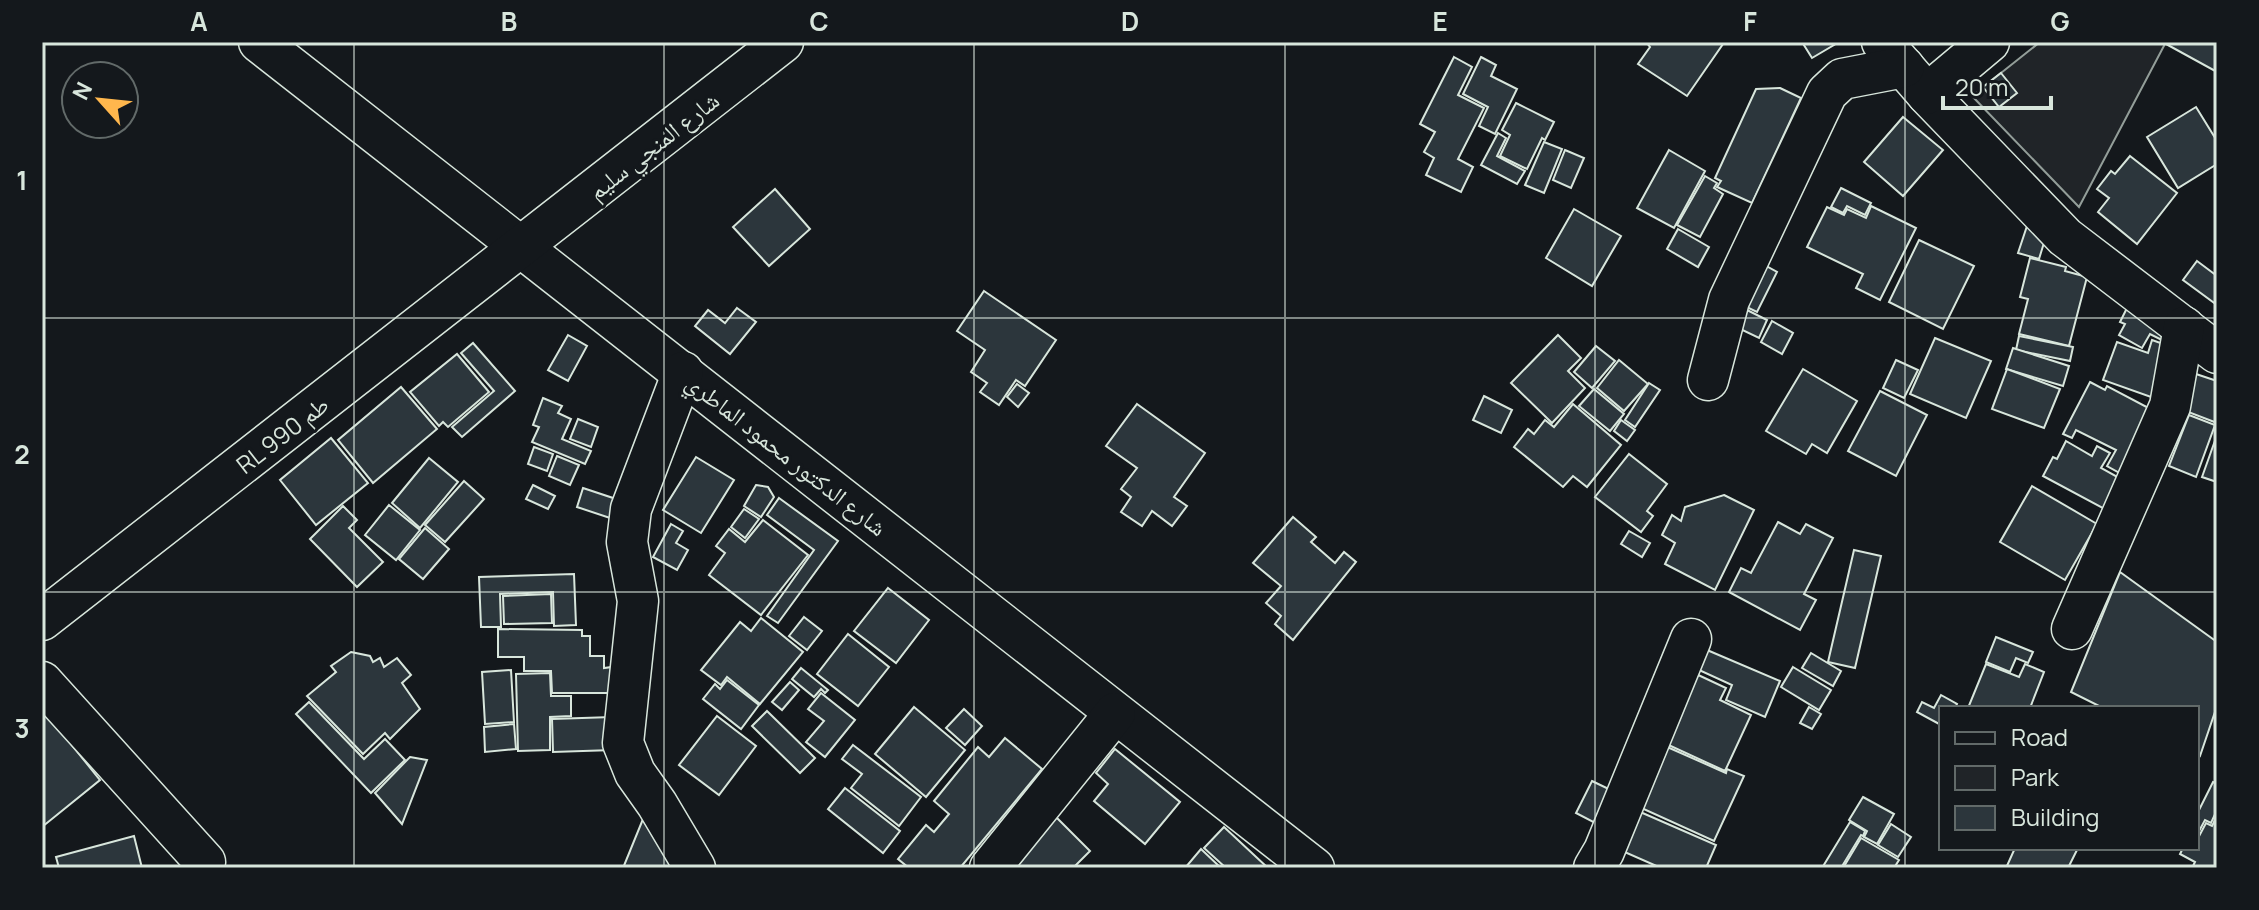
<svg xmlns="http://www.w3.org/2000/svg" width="2259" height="910" viewBox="0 0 2259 910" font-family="Manrope,'Noto Naskh Arabic',sans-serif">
	<rect width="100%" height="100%" fill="#14181c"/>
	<!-- green -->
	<polygon fill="#202428" stroke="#939e99" stroke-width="2" points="2040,42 2166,42 2079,207 1972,96"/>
	<!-- building -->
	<g fill="#2c363c" stroke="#d8e6dc" stroke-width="2">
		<polygon points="1646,42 1720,42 1723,44 1687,96 1638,64 1650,47"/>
		<polygon points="1802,42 1839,42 1812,58"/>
		<polygon points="2167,42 2217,42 2217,72 2166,44"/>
		<polygon points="1454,57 1472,67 1458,95 1484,108 1458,159 1473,167 1461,192 1426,175 1434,158 1424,152 1435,132 1420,124"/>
		<polygon points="1481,57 1496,65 1491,76 1517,89 1495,134 1479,126 1488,107 1463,94"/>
		<polygon points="2001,73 2017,93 1999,107 1983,87"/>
		<polygon points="1780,88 1801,98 1752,203 1717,187 1721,181 1715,178 1756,89"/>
		<polygon points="1516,103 1554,122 1545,140 1542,138 1527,169 1500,156 1510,135 1502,130"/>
		<polygon points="2196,107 2217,141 2217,164 2178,188 2147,137"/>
		<polygon points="1903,117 1943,150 1903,196 1864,162"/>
		<polygon points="1498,133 1506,138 1497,156 1525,171 1517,184 1481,165"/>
		<polygon points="1544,142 1562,149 1544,193 1525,185"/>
		<polygon points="1565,150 1584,158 1571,188 1553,180"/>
		<polygon points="1669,150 1705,171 1674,228 1637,208"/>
		<polygon points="2130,156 2177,193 2137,244 2098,212 2109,198 2097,189 2111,171 2115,174"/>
		<polygon points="1705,176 1717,183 1714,188 1723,194 1700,237 1677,225"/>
		<polygon points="1841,188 1871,203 1865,215 1847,206 1843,213 1831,207"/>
		<polygon points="775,189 810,229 769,266 733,227"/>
		<polygon points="1871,206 1916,228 1880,300 1856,288 1863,274 1807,247 1827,207 1844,215 1847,209 1866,218"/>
		<polygon points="1574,209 1621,236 1592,286 1546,258"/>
		<polygon points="2027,226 2047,233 2039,259 2018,253"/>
		<polygon points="1678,229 1709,247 1698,267 1667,249"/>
		<polygon points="1919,240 1974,266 1943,329 1889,302"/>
		<polygon points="2030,258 2066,267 2065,271 2087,277 2069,346 2019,334 2028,299 2020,297"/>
		<polygon points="2197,261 2217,276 2217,305 2183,280"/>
		<polygon points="1759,262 1777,272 1757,312 1738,303"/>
		<polygon points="984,291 1056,340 1025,386 1016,380 999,405 980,392 987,383 971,372 985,350 957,331"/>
		<polygon points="2130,302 2172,345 2150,334 2142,348 2119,335 2125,324 2120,322"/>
		<polygon points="737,308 756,322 730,354 695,326 708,310 725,323"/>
		<polygon points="1743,308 1767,320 1759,338 1734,326"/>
		<polygon points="1772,321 1793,333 1782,354 1761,342"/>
		<polygon points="568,335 587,346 568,381 548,370"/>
		<polygon points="1558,335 1581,358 1568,371 1585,388 1552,423 1511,383"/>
		<polygon points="2019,336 2073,347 2070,361 2016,350"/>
		<polygon points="1935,338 1991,361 1966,418 1910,394"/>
		<polygon points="2152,340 2169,346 2151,397 2103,380 2117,342 2148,353"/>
		<polygon points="473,343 515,391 462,437 452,427 494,391 461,353"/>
		<polygon points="1596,346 1615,361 1592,388 1574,372"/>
		<polygon points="2013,348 2069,366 2063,386 2006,369"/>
		<polygon points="457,354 489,392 448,427 443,422 439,426 410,392"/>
		<polygon points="1619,360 1648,384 1624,411 1597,388"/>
		<polygon points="1896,360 1918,370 1904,398 1883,388"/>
		<polygon points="1803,369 1857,401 1827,453 1812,444 1806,454 1766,431"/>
		<polygon points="2007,369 2060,389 2044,428 1992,409"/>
		<polygon points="2196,374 2217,381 2217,423 2183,410"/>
		<polygon points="2090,382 2105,390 2107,386 2158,413 2125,476 2107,466 2116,450 2076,430 2072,438 2063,434"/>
		<polygon points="1649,383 1660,390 1635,427 1625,420"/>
		<polygon points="1017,384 1029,393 1018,407 1007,397"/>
		<polygon points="401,387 437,429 373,483 338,440"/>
		<polygon points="1594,389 1624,414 1610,431 1579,406"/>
		<polygon points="1880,391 1927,415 1896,476 1848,451"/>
		<polygon points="1484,396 1512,410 1501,433 1473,420"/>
		<polygon points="543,398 562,406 558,413 571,419 562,439 591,451 585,464 532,442 539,427 533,425"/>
		<polygon points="1137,404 1205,453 1174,497 1187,506 1172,526 1152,511 1142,526 1121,512 1131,497 1121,489 1137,468 1106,446"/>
		<polygon points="1573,404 1621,445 1587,487 1573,476 1563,487 1514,447 1528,429 1534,434 1545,420 1554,427"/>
		<polygon points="2189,415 2215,425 2196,477 2169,466"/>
		<polygon points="578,419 598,427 591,447 570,439"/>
		<polygon points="1621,420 1635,430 1627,441 1614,431"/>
		<polygon points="2217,435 2217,482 2202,477"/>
		<polygon points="331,438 368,483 316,525 280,480"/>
		<polygon points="2066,441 2092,456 2097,446 2110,453 2101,468 2130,484 2114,514 2043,476 2053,457 2057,459"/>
		<polygon points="534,447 553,454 547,471 528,464"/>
		<polygon points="1629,454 1667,484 1647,511 1653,516 1641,532 1595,497"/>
		<polygon points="557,456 579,465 570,485 549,476"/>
		<polygon points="696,457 734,480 701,533 663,510"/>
		<polygon points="429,458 458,482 420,528 392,503"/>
		<polygon points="464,481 484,499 445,542 425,525"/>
		<polygon points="533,485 555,496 548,509 526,499"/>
		<polygon points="756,485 768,487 774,497 761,517 744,506"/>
		<polygon points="2032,486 2097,524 2065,580 2000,542"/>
		<polygon points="583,488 616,499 610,518 577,507"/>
		<polygon points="1724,495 1754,510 1715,590 1665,564 1675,543 1662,535 1672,515 1681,521 1685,507"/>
		<polygon points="779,498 838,541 778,623 767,616 814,550 767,515"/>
		<polygon points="389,505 420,530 396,560 365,535"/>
		<polygon points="343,506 357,520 349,528 383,562 357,587 310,539"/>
		<polygon points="744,509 759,519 745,538 731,527"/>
		<polygon points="1293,517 1316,537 1311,542 1335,563 1344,552 1356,562 1293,640 1275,624 1281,616 1266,603 1281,586 1253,563"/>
		<polygon points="763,520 808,555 761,615 709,575 725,553 716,546 729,529 745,542"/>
		<polygon points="1778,522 1800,534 1806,524 1833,538 1804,594 1816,600 1800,630 1729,592 1741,568 1751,573"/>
		<polygon points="671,524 683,531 676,543 688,550 677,570 653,557"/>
		<polygon points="425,528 449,549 423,579 399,559"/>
		<polygon points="1629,531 1650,543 1642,557 1621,544"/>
		<polygon points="1854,550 1881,556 1855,668 1828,662"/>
		<polygon points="2120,572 2217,642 2217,706 2200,756 2197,754 2197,708 2103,708 2071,692"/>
		<polygon points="574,574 576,625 554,626 553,592 500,594 501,627 481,627 479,577"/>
		<polygon points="888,588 929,620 896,663 854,631"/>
		<polygon points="551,594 552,623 504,624 503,596"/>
		<polygon points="804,617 822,631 807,650 789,636"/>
		<polygon points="761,618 803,652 760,704 727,677 721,685 701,670 740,622 751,631"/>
		<polygon points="498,629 582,630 582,636 590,636 590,656 604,656 604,668 612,667 611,693 552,693 551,671 524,671 524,657 498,657"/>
		<polygon points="848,634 889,667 858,706 817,674"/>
		<polygon points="1996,637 2033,652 2028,663 2016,658 2010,672 1986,662"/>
		<polygon points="1707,650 1780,681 1765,717 1726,700 1732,685 1699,670"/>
		<polygon points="351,652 370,656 373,662 380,658 384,667 397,658 411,675 402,683 420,709 390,739 385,733 363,754 307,696 336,672 331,666"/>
		<polygon points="1811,653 1841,671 1833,686 1802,668"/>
		<polygon points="1986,664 2019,677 2025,664 2044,672 2030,708 1968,708"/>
		<polygon points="1793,667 1831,690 1819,710 1781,687"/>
		<polygon points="801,668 828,690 825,693 821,689 814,697 792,679"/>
		<polygon points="511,670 514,722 485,724 482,672"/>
		<polygon points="550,673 551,696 571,696 571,716 550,717 550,750 518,751 516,674"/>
		<polygon points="1694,673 1726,688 1720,700 1751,715 1725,771 1662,742"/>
		<polygon points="727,680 759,705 741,729 703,699 715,684 720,689"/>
		<polygon points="790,682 799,690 782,710 772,702"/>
		<polygon points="821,693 855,720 825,757 806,742 824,721 808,709"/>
		<polygon points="1941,695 1957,704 1955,708 1941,708 1941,725 1917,712 1922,702 1934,708"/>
		<polygon points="309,702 364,759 385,739 405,760 371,793 296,714"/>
		<polygon points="914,707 965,750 926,797 875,754"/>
		<polygon points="1809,707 1821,714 1812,729 1800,723"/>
		<polygon points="42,708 100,780 42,827"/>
		<polygon points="964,709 982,726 965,745 946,728"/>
		<polygon points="767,711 815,758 800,773 752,726"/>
		<polygon points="717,716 756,746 719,795 679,765"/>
		<polygon points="612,717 613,750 553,752 552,719"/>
		<polygon points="514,724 516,749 485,752 484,727"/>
		<polygon points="1005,738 1042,769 960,868 909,868 898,859 926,825 934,832 949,814 934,801 978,747 989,757"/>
		<polygon points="853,745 921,797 899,826 851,788 862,774 842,759"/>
		<polygon points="1665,746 1726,773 1727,769 1744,776 1714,841 1637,806"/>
		<polygon points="1115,749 1180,802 1145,844 1094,801 1108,784 1096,773"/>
		<polygon points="410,757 427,760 402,824 375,793"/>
		<polygon points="1592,781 1615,792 1599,825 1576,813"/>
		<polygon points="2213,782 2217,784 2217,810 2211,823 2205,820 2197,835 2197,814"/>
		<polygon points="845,788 900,831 883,853 828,809"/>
		<polygon points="1863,797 1894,814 1877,844 1864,837 1867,831 1849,820"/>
		<polygon points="1638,811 1716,845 1706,868 1661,868 1620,850"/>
		<polygon points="1054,815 1090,851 1073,868 1000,868"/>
		<polygon points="2217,816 2217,868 2192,868 2195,862 2180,854 2183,848 2197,848 2197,840 2206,823 2212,826"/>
		<polygon points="643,819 681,868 623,868"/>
		<polygon points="1850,822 1865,831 1863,836 1861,835 1841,868 1822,868"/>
		<polygon points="1891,824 1911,837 1898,857 1878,845"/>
		<polygon points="1224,827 1268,868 1226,868 1204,848"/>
		<polygon points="134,836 142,868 59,868 56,857"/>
		<polygon points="1861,838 1899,860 1894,868 1843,868"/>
		<polygon points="2015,848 2078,848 2068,868 2006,868"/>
		<polygon points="1201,849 1221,868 1185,868"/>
	</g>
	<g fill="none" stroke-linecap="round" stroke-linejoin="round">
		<defs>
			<g id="minor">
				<polyline points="259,42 1314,868"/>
				<polyline points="1882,42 1927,94 2065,237 2217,353"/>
				<polyline points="1927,94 1989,42"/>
				<polyline points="683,372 631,509 627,542 638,601 623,743 635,773 657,804 695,868"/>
				<polyline points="1708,380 1729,300 1827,93 1842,79 1904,67"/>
				<polyline points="42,620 783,42"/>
				<polyline points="2072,629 2170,406 2184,327"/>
				<polyline points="42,682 205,862"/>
				<polyline points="990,868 1115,713"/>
				<polyline points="1594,868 1604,851 1691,639"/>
			</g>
		</defs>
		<!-- minor casing -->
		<use href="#minor" stroke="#d8e6dc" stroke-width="43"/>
		<!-- minor -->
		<use href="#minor" stroke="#14181c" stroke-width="40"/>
	</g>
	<!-- grid -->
	<path fill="none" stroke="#d8e6dc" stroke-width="2" stroke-opacity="0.55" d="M 354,42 L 354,868M 664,42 L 664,868M 974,42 L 974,868M 1285,42 L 1285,868M 1595,42 L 1595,868M 1905,42 L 1905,868M 42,318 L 2217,318M 42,592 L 2217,592"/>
	<g text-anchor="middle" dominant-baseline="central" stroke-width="6" stroke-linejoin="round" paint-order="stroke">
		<!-- street labels -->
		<g font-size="24" fill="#d8e6dc" stroke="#14181c">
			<text transform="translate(653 145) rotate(-38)">شارع المنجي سليم</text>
			<text transform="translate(282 434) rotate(-38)">RL طم 990</text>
			<text transform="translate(787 454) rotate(38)">شارع الدكتور محمود الماطري</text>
		</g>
	</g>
	<!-- border -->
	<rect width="2259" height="910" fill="none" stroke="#14181c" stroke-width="88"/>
	<!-- legend -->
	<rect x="1939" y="706" width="260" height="144" fill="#14181c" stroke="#626a69" stroke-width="2"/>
	<rect x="1955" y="732" width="40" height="12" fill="#14181c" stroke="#626a69" stroke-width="2"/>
	<text x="2011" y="746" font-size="24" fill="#d8e6dc">Road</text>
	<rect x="1955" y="766" width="40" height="24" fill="#202428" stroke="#626a69" stroke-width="2"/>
	<text x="2011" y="786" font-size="24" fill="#d8e6dc">Park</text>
	<rect x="1955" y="806" width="40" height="24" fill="#2c363c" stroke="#626a69" stroke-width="2"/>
	<text x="2011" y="826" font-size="24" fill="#d8e6dc">Building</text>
	<!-- north arrow -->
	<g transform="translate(100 100) rotate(297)"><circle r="38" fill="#14181c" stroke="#626a69" stroke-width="2"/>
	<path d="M0-6L14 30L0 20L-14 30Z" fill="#ffb74d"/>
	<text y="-12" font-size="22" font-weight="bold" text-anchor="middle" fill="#d8e6dc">N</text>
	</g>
	<!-- scale -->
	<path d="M1943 96v12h108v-12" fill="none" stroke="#d8e6dc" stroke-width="4"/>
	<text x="1955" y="96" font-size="24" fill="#d8e6dc" stroke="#14181c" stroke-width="6" paint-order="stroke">20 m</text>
	<rect x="44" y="44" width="2171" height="822" fill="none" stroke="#d8e6dc" stroke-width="3"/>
	<g font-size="26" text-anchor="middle" font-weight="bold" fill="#d8e6dc">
		<text x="199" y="31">A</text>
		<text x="509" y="31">B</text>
		<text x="819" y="31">C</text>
		<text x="1130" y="31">D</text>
		<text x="1440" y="31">E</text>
		<text x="1750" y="31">F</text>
		<text x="2060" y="31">G</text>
		<text x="22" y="190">1</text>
		<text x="22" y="464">2</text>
		<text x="22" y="738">3</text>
	</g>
</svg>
